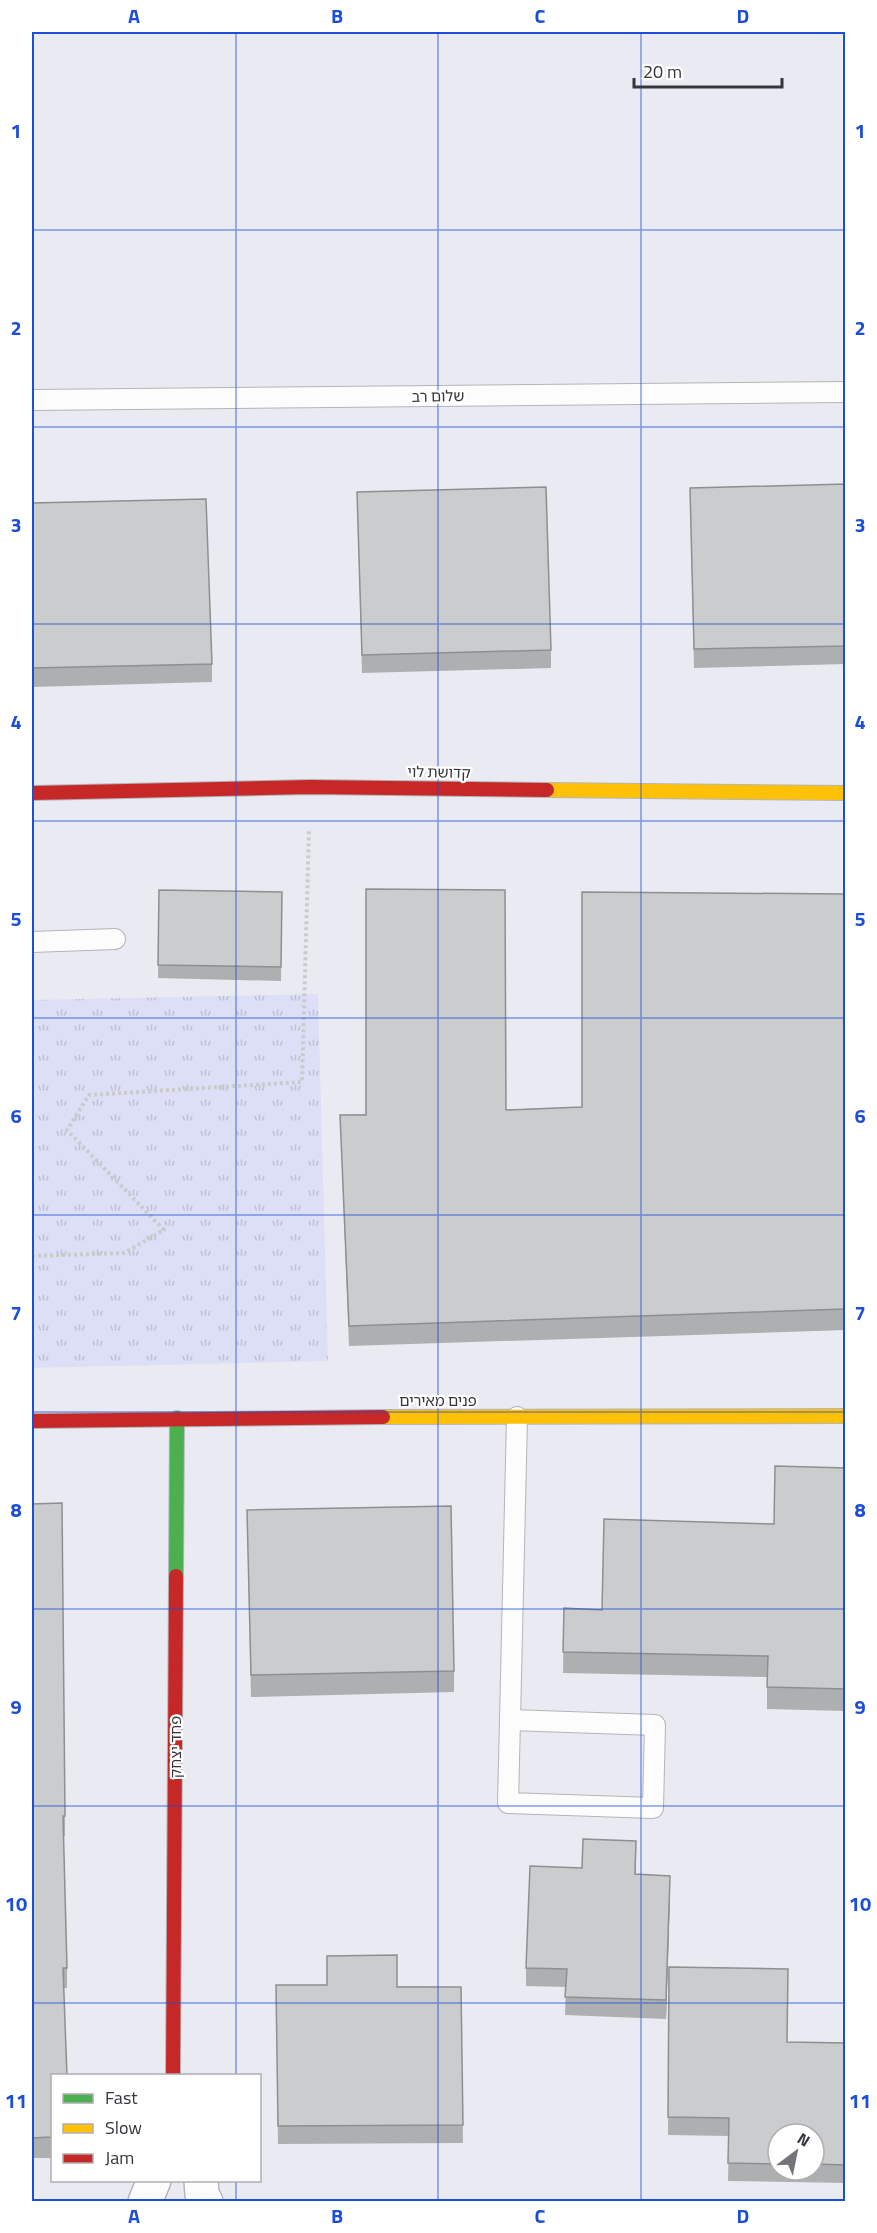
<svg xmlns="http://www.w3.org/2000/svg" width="877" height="2233" viewBox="0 0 877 2233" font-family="'Titillium Web','Noto Sans Hebrew',sans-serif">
	<defs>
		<pattern id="park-tufts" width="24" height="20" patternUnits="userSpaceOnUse" patternTransform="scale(1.5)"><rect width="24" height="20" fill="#dddff6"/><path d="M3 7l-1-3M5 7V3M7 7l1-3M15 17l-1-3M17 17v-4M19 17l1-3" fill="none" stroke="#bec0d4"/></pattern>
	</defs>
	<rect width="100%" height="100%" fill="#eaebf2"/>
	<!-- park -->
	<polygon fill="url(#park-tufts)" points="318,994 328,1361 32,1368 32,1000"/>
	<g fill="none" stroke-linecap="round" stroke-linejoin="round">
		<defs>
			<g id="lane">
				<polyline points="32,400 846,392"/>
				<polyline points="32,942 115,939"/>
				<polygon points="510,1720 655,1725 653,1808 508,1803"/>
				<polyline points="510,1720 517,1417"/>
			</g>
			<g id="street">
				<polyline points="201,2180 202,2194 206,2202"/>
				<polyline points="145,2202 154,2180"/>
			</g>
			<polyline id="fast" points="176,1576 177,1418"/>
			<g id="slow">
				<polyline points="547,790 846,793"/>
				<polyline points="383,1417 846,1416"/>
			</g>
			<g id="jam">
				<polyline points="32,793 310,787 547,790"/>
				<polyline points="32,1421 383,1417"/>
				<polyline points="173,2076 176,1576"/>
			</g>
		</defs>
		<!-- lane casing -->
		<use href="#lane" stroke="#b4b5ba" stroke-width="22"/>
		<!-- street casing -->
		<use href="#street" stroke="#b4b5ba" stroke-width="36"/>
		<!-- fast casing -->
		<use href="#fast" stroke="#b4b5ba" stroke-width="16"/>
		<!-- slow casing -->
		<use href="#slow" stroke="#b4b5ba" stroke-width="16"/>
		<!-- jam casing -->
		<use href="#jam" stroke="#b4b5ba" stroke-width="16"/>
		<!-- path -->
		<polyline stroke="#cacbcd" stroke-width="4" stroke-dasharray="3 3" stroke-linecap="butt" points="32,1256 124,1253 164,1230 67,1130 89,1095 302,1082 309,830"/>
		<!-- lane -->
		<use href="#lane" stroke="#fcfcfd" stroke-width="20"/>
		<!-- street -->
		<use href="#street" stroke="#fcfcfd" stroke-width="33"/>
		<!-- fast -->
		<use href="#fast" stroke="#4caf50" stroke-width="14"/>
		<!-- slow -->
		<use href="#slow" stroke="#ffc107" stroke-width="14"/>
		<!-- jam -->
		<use href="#jam" stroke="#c62828" stroke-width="14"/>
	</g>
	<!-- wall -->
	<g fill="#aeafb0" fill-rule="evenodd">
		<polygon points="846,484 846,664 694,668 690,488"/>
		<polygon points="357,492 551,650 551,668 362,673"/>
		<polygon points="32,503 212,664 212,682 32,687"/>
		<polygon points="159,890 282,892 281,981 158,978"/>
		<polygon points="846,894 846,1330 349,1346 340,1115 582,1107"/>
		<polygon points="846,1468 846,1711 767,1709 767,1677 563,1673 564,1608 602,1610 774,1524"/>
		<polygon points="32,1504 65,1816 65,1836 63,1836 67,1968 67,1988 63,1988 52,2076 52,2158 32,2158"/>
		<polygon points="247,1510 454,1671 454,1692 251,1697"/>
		<polygon points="636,1841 636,1874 670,1894 666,2019 565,2015 566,1987 526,1986 526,1968"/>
		<path d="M 669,1967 L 788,2042 L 846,2043 L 846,2183 L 728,2181 L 729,2136 L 668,2135 ZM 778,2134 L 814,2134 L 814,2170 L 778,2170 Z"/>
		<polygon points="276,1985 461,1987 463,2143 278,2144"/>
	</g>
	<!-- shaded-wall -->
	<polygon fill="#8d8f90" points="670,1876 670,1894 666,2019 666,2000"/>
	<!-- building -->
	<g fill="#cacccd" stroke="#8d8f90" stroke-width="1.5">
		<polygon points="846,484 846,646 694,649 690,488"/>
		<polygon points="546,487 551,650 362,655 357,492"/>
		<polygon points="206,499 212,664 32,668 32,503"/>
		<polygon points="366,889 505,890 506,1110 582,1107 582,892 846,894 846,1309 349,1326 340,1115 366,1115"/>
		<polygon points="159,890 282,892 281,967 158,965"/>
		<polygon points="775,1466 846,1468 846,1689 767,1687 768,1656 563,1652 564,1608 602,1610 604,1519 774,1524"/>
		<polygon points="62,1503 65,1816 63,1816 67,1968 63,1968 67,2076 52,2076 52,2137 32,2138 32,1504"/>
		<polygon points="451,1506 454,1671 251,1675 247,1510"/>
		<polygon points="583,1839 636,1841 635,1874 670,1876 666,2000 565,1997 567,1969 526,1968 530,1866 582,1868"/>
		<polygon points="397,1955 397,1987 461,1987 463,2125 278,2126 276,1985 327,1985 327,1956"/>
		<polygon points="669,1967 788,1969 787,2042 846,2043 846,2165 814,2164 814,2134 778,2134 778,2164 728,2163 729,2118 668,2117"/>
	</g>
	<!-- grid -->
	<path fill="none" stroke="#1d4ed8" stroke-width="1.5" stroke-opacity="0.55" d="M 236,32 L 236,2076M 438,32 L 438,2202M 641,32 L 641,2202M 32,230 L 846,230M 32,427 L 846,427M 32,624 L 846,624M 32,821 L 846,821M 32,1018 L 846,1018M 32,1215 L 846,1215M 32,1412 L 846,1412M 32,1609 L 846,1609M 32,1806 L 846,1806M 32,2003 L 846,2003M 236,2180 L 236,2202"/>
	<g text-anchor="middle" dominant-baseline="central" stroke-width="4.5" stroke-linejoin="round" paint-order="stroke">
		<!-- street labels -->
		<g font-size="15" fill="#35363b" stroke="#fff">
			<text transform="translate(438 396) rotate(-1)">שלום רב</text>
			<text transform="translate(439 772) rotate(1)">קדושת לוי</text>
			<text x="438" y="1400">פנים מאירים</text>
			<text transform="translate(175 1747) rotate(-90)">פחד יצחק</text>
		</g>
	</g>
	<!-- border -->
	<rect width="877" height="2233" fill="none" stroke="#ffffff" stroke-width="66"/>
	<!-- legend -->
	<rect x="51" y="2074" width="210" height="108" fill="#ffffff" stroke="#aeafb1" stroke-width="1.5"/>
	<rect x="63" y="2094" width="30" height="9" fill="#4caf50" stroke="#aeafb1" stroke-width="1.5"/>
	<text x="105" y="2104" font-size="18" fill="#35363b">Fast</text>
	<rect x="63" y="2124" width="30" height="9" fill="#ffc107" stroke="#aeafb1" stroke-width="1.5"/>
	<text x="105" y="2134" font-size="18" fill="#35363b">Slow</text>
	<rect x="63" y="2154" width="30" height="9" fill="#c62828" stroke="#aeafb1" stroke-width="1.5"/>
	<text x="105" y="2164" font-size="18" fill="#35363b">Jam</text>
	<!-- north arrow -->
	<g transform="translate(796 2152) rotate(32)"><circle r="28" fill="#ffffff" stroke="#aeafb1" stroke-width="1.5"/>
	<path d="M0-4.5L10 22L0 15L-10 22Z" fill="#74757b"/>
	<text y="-9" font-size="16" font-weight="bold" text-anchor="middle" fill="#35363b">N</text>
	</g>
	<!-- scale -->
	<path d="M634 78v9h148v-9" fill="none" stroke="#35363b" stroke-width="3"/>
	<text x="643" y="78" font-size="18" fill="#35363b" stroke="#ffffff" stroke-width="4.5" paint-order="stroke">20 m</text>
	<rect x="33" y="33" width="811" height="2167" fill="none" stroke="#1d4ed8" stroke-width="2"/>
	<g font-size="20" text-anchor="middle" font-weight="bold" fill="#1d4ed8">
		<text x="134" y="23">A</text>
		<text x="337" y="23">B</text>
		<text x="540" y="23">C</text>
		<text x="743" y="23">D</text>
		<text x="16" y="138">1</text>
		<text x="860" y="138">1</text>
		<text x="16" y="335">2</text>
		<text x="860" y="335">2</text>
		<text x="16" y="532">3</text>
		<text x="860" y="532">3</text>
		<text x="16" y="729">4</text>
		<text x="860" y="729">4</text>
		<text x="16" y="926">5</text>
		<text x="860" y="926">5</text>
		<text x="16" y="1123">6</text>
		<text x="860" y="1123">6</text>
		<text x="16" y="1320">7</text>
		<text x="860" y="1320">7</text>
		<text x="16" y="1517">8</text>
		<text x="860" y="1517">8</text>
		<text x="16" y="1714">9</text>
		<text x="860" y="1714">9</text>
		<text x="16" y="1911">10</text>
		<text x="860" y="1911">10</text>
		<text x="16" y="2108">11</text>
		<text x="860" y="2108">11</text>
		<text x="134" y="2223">A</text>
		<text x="337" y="2223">B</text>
		<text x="540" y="2223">C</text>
		<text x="743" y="2223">D</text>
	</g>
</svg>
